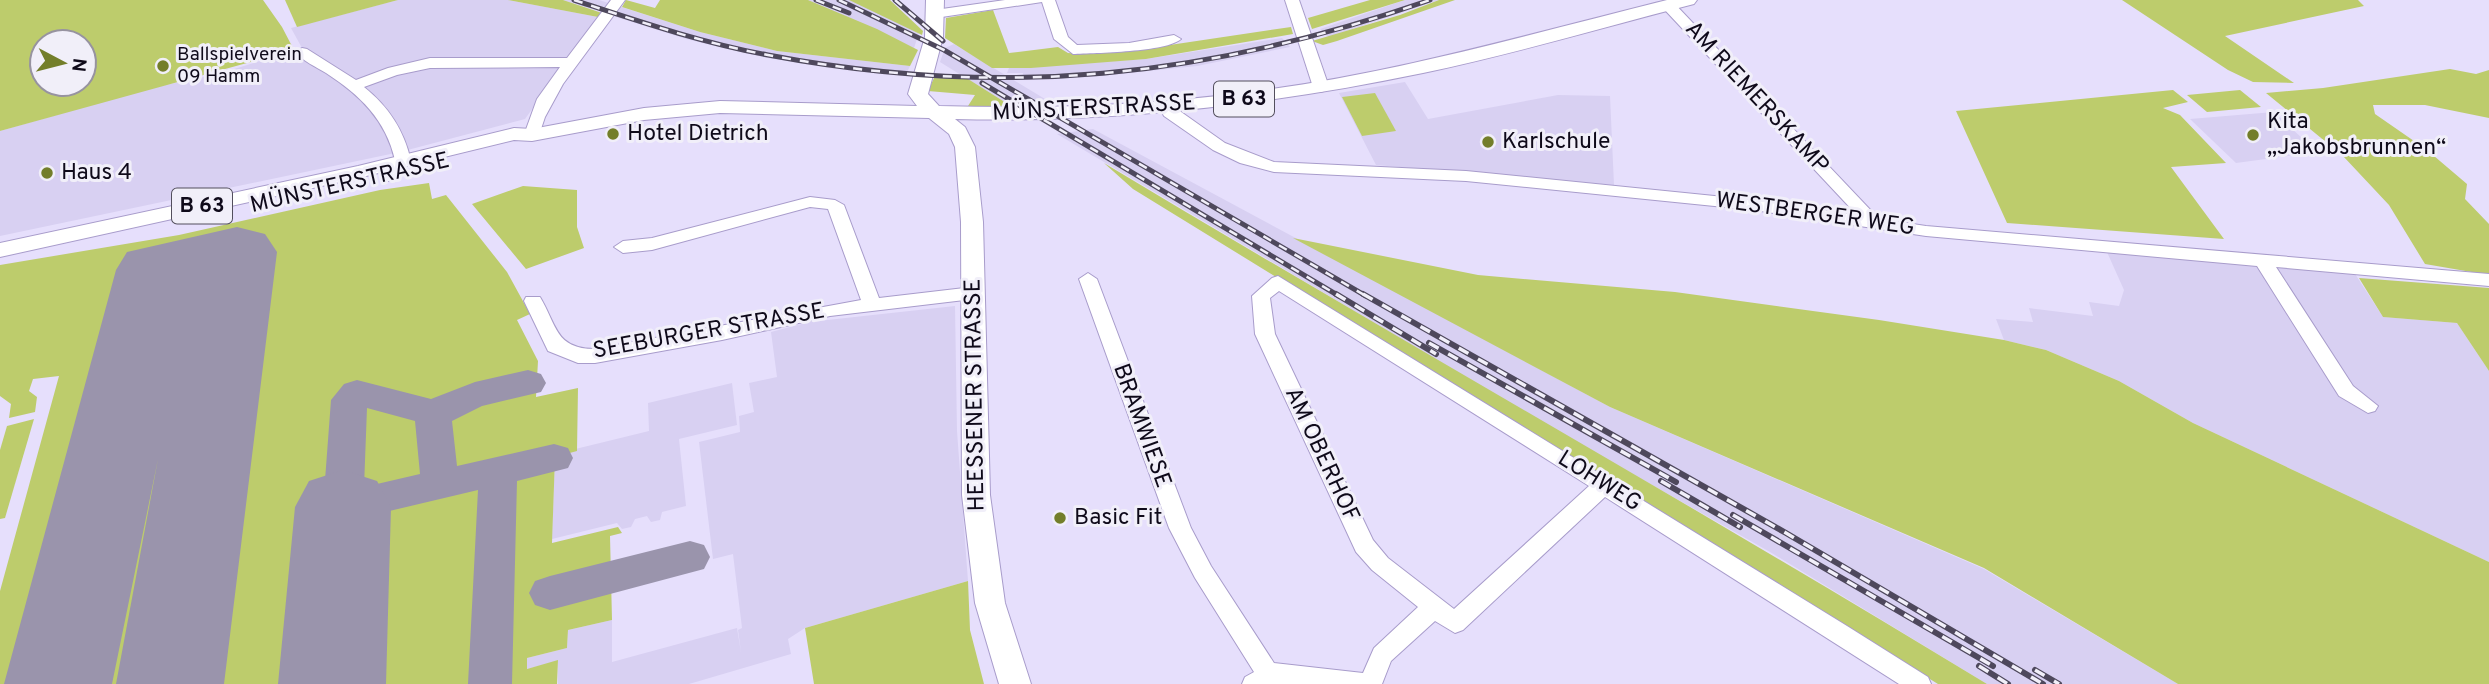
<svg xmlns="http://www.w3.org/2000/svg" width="2489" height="684" viewBox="0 0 2489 684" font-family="Overpass,sans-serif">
	<rect width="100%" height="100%" fill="#e6dffc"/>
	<!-- built -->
	<g fill="#d8d0f2">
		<polygon points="398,0 508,0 598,17 525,119 400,152 0,236 0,131 151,88 218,74 302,48 291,28"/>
		<polygon points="563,0 599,0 700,32 777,51 910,66 905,76 767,58 686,39"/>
		<polygon points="808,0 849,0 873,10 919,33 914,48"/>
		<polygon points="1405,0 1439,0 1329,37 1320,29"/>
		<polygon points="1282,38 1290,47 1197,66 1089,77 1022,79 1023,73 1007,73 1009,68 1146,59"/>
		<polygon points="954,44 1050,102 1011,106 940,62 945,48"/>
		<polygon points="1405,82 1428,119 1558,95 1610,96 1614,185 1376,165 1339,93"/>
		<polygon points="2274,112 2317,152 2236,163 2190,119"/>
		<polygon points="1093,129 1610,407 1984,569 2178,684 1987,684 1770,552 1529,415 1057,134"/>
		<polygon points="2102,241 2348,263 2383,317 2457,323 2489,371 2489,562 2193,423 2119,381 2046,350 2004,340 1996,319 2033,322 2029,308 2093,316 2089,302 2119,306 2124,290"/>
		<polygon points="955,306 957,431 968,581 805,628 788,639 791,654 689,684 558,684 558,661 527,669 527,658 567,648 568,630 612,620 612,662 737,628 741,652 738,630 742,628 733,554 713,559 699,442 740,432 739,416 754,412 749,383 777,377 771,332 809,322"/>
		<polygon points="732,383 737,425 679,439 686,506 662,512 660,520 651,522 647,516 635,519 631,527 622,529 617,523 552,539 555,454 649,431 648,403"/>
	</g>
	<!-- green -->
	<g fill="#bdcc6c" fill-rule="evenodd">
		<path d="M 0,0 L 263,0 L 282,27 L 294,50 L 0,131 ZM 42,42 L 84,42 L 84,84 L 42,84 Z"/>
		<polygon points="285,0 398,0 297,27"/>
		<polygon points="508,0 563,0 602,13 598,17"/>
		<polygon points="626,0 655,8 660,0 808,0 877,29 918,50 910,66 777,51 700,32 622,7"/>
		<polygon points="849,0 890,0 923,31 922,35"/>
		<polygon points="1370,0 1405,0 1312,29 1308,18"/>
		<polygon points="1439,0 1455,0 1337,41 1323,45 1312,41 1400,15"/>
		<polygon points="2122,0 2358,0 2364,6 2225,36 2294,83 2253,82 2228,70"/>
		<polygon points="993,10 1009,53 1058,47 1068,53 1082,54 1143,49 1291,27 1293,34 1146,59 1031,68 992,68 945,38 946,18"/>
		<polygon points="2450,69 2476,74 2489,70 2489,118 2425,105 2373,105 2375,114 2427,150 2467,184 2465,199 2489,224 2489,275 2425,264 2389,205 2343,156 2266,93 2323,88"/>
		<polygon points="934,78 968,79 1011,106 968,106 975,95 928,91"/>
		<polygon points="2173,90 2188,102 2163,108 2180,115 2226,163 2171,167 2224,239 2007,223 1956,111"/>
		<polygon points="2240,90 2261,107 2207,112 2187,95"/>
		<polygon points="1375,93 1396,131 1362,136 1342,97"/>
		<path d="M 1104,163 C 1397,339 1695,506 1987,684 L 1938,684 L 1133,189 Z"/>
		<polygon points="429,183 432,199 446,195 507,272 530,314 517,320 538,361 536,397 578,388 577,451 555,457 552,543 618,527 622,533 610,536 612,620 568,630 567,648 527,658 527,669 558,660 557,684 0,684 0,591 59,376 33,379 29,391 37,397 35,412 9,418 11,404 0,396 0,265 179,235 380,190"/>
		<polygon points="523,186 577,190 577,227 584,248 526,269 472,204"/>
		<polygon points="1293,238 1478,275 1675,292 1879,320 2004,340 2046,350 2119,381 2193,423 2489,562 2489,684 2178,684 1984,568 1610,407"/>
		<polygon points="2359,278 2489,288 2489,371 2457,323 2383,317"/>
		<polygon points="34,419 5,518 0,519 0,450 7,426"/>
		<polygon points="968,581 970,630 984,684 814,684 805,628"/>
	</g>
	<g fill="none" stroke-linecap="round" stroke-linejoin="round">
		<!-- taxiway -->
		<g fill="#9a94ac" fill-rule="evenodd">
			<path d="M 528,370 L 541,374 L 546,383 L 541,392 L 482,406 L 452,421 L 457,466 L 554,444 L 568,448 L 573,458 L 568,468 L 517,481 L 512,684 L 468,684 L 478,490 L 343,522 L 329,518 L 323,507 L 331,400 L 344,384 L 357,380 L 431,399 L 475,382 ZM 367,408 L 415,421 L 420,474 L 364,487 Z"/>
			<polygon points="690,541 704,545 710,557 704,569 550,610 535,605 529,593 535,581 550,576"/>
		</g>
		<!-- runway -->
		<g fill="#9a94ac" fill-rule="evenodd">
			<polygon points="237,227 265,234 277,252 224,684 116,684 158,459 112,684 4,684 116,270 127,252"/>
			<polygon points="343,470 377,481 391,507 386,684 278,684 295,507 309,481"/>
		</g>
		<defs>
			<g id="minor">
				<path d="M 611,0 L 625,0 L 563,84 L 545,117 L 538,138 L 532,140 L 524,135 L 537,99 L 560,67 L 430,68 L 397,75 L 364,87 C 389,107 404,130 411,161 L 394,180 L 388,181 L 380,176 L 395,160 C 386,120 360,95 326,73 C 316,67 303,61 295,52 L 302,48 L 307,49 L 356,80 L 388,68 L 430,58 L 567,58 Z"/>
				<path d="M 1005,0 L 1055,0 L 1068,37 L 1077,45 L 1129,43 L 1174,35 L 1181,39 C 1167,52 1095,53 1073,54 L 1054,39 L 1042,2 L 935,18 L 928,14 L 935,10 Z"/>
				<polygon points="1285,0 1299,0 1329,87 1326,90 1321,92 1313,87"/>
				<polygon points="1668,1 1673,2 1879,219 1926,226 2489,274 2489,286 2276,267 2353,386 2378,406 2375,411 2368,413 2339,396 2257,266 1926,236 1754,210 1466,181 1274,172 1240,163 1213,150 1164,116 1159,107 1167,102 1225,143 1274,162 1466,171 1754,200 1857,215 1663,8 1661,5"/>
				<path d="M 810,197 L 835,200 L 844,205 L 879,298 L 973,287 L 982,293 L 973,299 L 830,316 L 722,340 L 595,363 L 578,363 L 548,351 L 524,301 L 526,297 L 540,297 C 557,325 555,349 595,349 L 861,300 L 828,209 L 810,207 L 652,250 L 623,253 L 614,247 L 623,241 L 652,238 Z"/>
				<path d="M 1088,273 L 1097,279 L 1191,528 L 1211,566 L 1274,663 L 1363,673 L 1374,648 L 1418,607 L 1372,570 L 1356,552 L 1255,334 L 1252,296 L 1272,278 L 1278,276 L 1847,626 L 1928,677 L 1931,684 L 1899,684 L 1605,497 L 1463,630 L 1455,633 L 1435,621 L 1391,661 L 1382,684 L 1242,684 L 1245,677 L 1254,672 L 1195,578 L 1169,528 L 1079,279 ZM 1279,291 L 1589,486 L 1454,609 L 1388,558 L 1373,540 L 1275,334 L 1270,298 Z"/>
			</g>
			<path id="major" d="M 926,0 L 944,0 L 943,37 L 928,94 L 939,106 C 1040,109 1142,106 1241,93 C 1386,76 1526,35 1667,0 L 1697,0 L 1694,4 C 1604,27 1514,54 1423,73 C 1269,105 1113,123 955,119 L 965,127 L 975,147 L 983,222 L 990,495 L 1005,603 L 1031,684 L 999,684 L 975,603 L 962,495 L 961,222 L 955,147 L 949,134 L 929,118 L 720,113 L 644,120 L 532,141 L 514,140 L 358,178 L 0,257 L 0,243 L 358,166 L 514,128 L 532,129 L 644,108 L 720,101 L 917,106 L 908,94 L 925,37 Z"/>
		</defs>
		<!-- minor casing -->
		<use href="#minor" stroke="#a89ccb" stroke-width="2"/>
		<!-- major casing -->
		<use href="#major" stroke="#a89ccb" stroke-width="2"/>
		<!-- minor -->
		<use href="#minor" fill="#fff" fill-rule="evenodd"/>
		<!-- major -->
		<use href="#major" fill="#fff" fill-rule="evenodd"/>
		<defs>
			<g id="rail-far1">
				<path d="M 574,0 C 638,21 702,43 768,55 C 1002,99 1206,78 1430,0"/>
				<polyline points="816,0 849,13"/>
				<polyline points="839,0 944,50 1366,296"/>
				<polyline points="895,0 943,41"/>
				<polyline points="982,83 1339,296"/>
			</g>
			<g id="rail">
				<polyline points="1336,294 1436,354"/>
				<polyline points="1363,294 1786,533 2043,684"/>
				<polyline points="1429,343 1676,482"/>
				<polyline points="1661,481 1740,527"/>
				<polyline points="1733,515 1993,666"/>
				<polyline points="1979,666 2008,684"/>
				<polyline points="2035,670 2059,684"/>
			</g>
		</defs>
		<!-- rail-far1 casing -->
		<use href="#rail-far1" stroke="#4e485c" stroke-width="5"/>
		<!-- rail casing -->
		<use href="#rail" stroke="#4e485c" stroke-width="6"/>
		<!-- rail-far1 -->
		<use href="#rail-far1" stroke="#f1eff9" stroke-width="2.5" stroke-dasharray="9" stroke-linecap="butt"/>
		<!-- rail -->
		<use href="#rail" stroke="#f1eff9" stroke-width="3.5" stroke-dasharray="11" stroke-linecap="butt"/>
	</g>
	<!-- markers -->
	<g fill="#737e2a" stroke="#f1eff9" stroke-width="2.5">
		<circle cx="163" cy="66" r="7"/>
		<circle cx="613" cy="134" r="7"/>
		<circle cx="2253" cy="135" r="7"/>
		<circle cx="1488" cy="142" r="7"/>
		<circle cx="47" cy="173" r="7"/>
		<circle cx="1060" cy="518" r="7"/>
	</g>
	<g text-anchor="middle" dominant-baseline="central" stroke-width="6" stroke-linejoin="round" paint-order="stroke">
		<!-- far-poi labels -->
		<g font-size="19" fill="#0f0a1a" stroke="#f1eff9" text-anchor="start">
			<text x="177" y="55">Ballspielverein<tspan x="177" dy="22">09 Hamm</tspan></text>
		</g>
		<!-- shield labels -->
		<g fill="#f1eff9" stroke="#534f5d" stroke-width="2">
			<rect x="1214" y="81.5" width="60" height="35" rx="5"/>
			<rect x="172" y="188.5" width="60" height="35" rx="5"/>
		</g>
		<g font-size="21" font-weight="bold" fill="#0f0a1a">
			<text x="1244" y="99">B 63</text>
			<text x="202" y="206">B 63</text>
		</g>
		<!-- street labels -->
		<g font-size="23" fill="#0f0a1a" stroke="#f1eff9">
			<text transform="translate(1756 98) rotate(47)">AM RIEMERSKAMP</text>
			<text transform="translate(1094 109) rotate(-3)">MÜNSTERSTRASSE</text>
			<text transform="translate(350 184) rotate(-13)">MÜNSTERSTRASSE</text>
			<text transform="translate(1815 215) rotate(8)">WESTBERGER WEG</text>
			<text transform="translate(709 332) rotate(-10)">SEEBURGER STRASSE</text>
			<text transform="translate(976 395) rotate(-91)">HEESSENER STRASSE</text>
			<text transform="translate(1141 426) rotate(70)">BRAMWIESE</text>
			<text transform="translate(1321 455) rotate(65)">AM OBERHOF</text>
			<text transform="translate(1599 482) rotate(32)">LOHWEG</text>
		</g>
		<!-- poi labels -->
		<g font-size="23" fill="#0f0a1a" stroke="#f1eff9" text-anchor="start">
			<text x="2267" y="122">Kita<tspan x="2267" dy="26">„Jakobsbrunnen“</tspan></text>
			<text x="627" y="134">Hotel Dietrich</text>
			<text x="1502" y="142">Karlschule</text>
			<text x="61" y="173">Haus 4</text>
			<text x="1074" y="518">Basic Fit</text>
		</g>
	</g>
	<!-- north arrow -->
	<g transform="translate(63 63) rotate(97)"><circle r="33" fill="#f1eff9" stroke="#9793a0" stroke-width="2"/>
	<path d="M0-5L12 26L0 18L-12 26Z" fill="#737e2a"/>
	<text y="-10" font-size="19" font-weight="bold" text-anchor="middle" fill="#0f0a1a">N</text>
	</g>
</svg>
